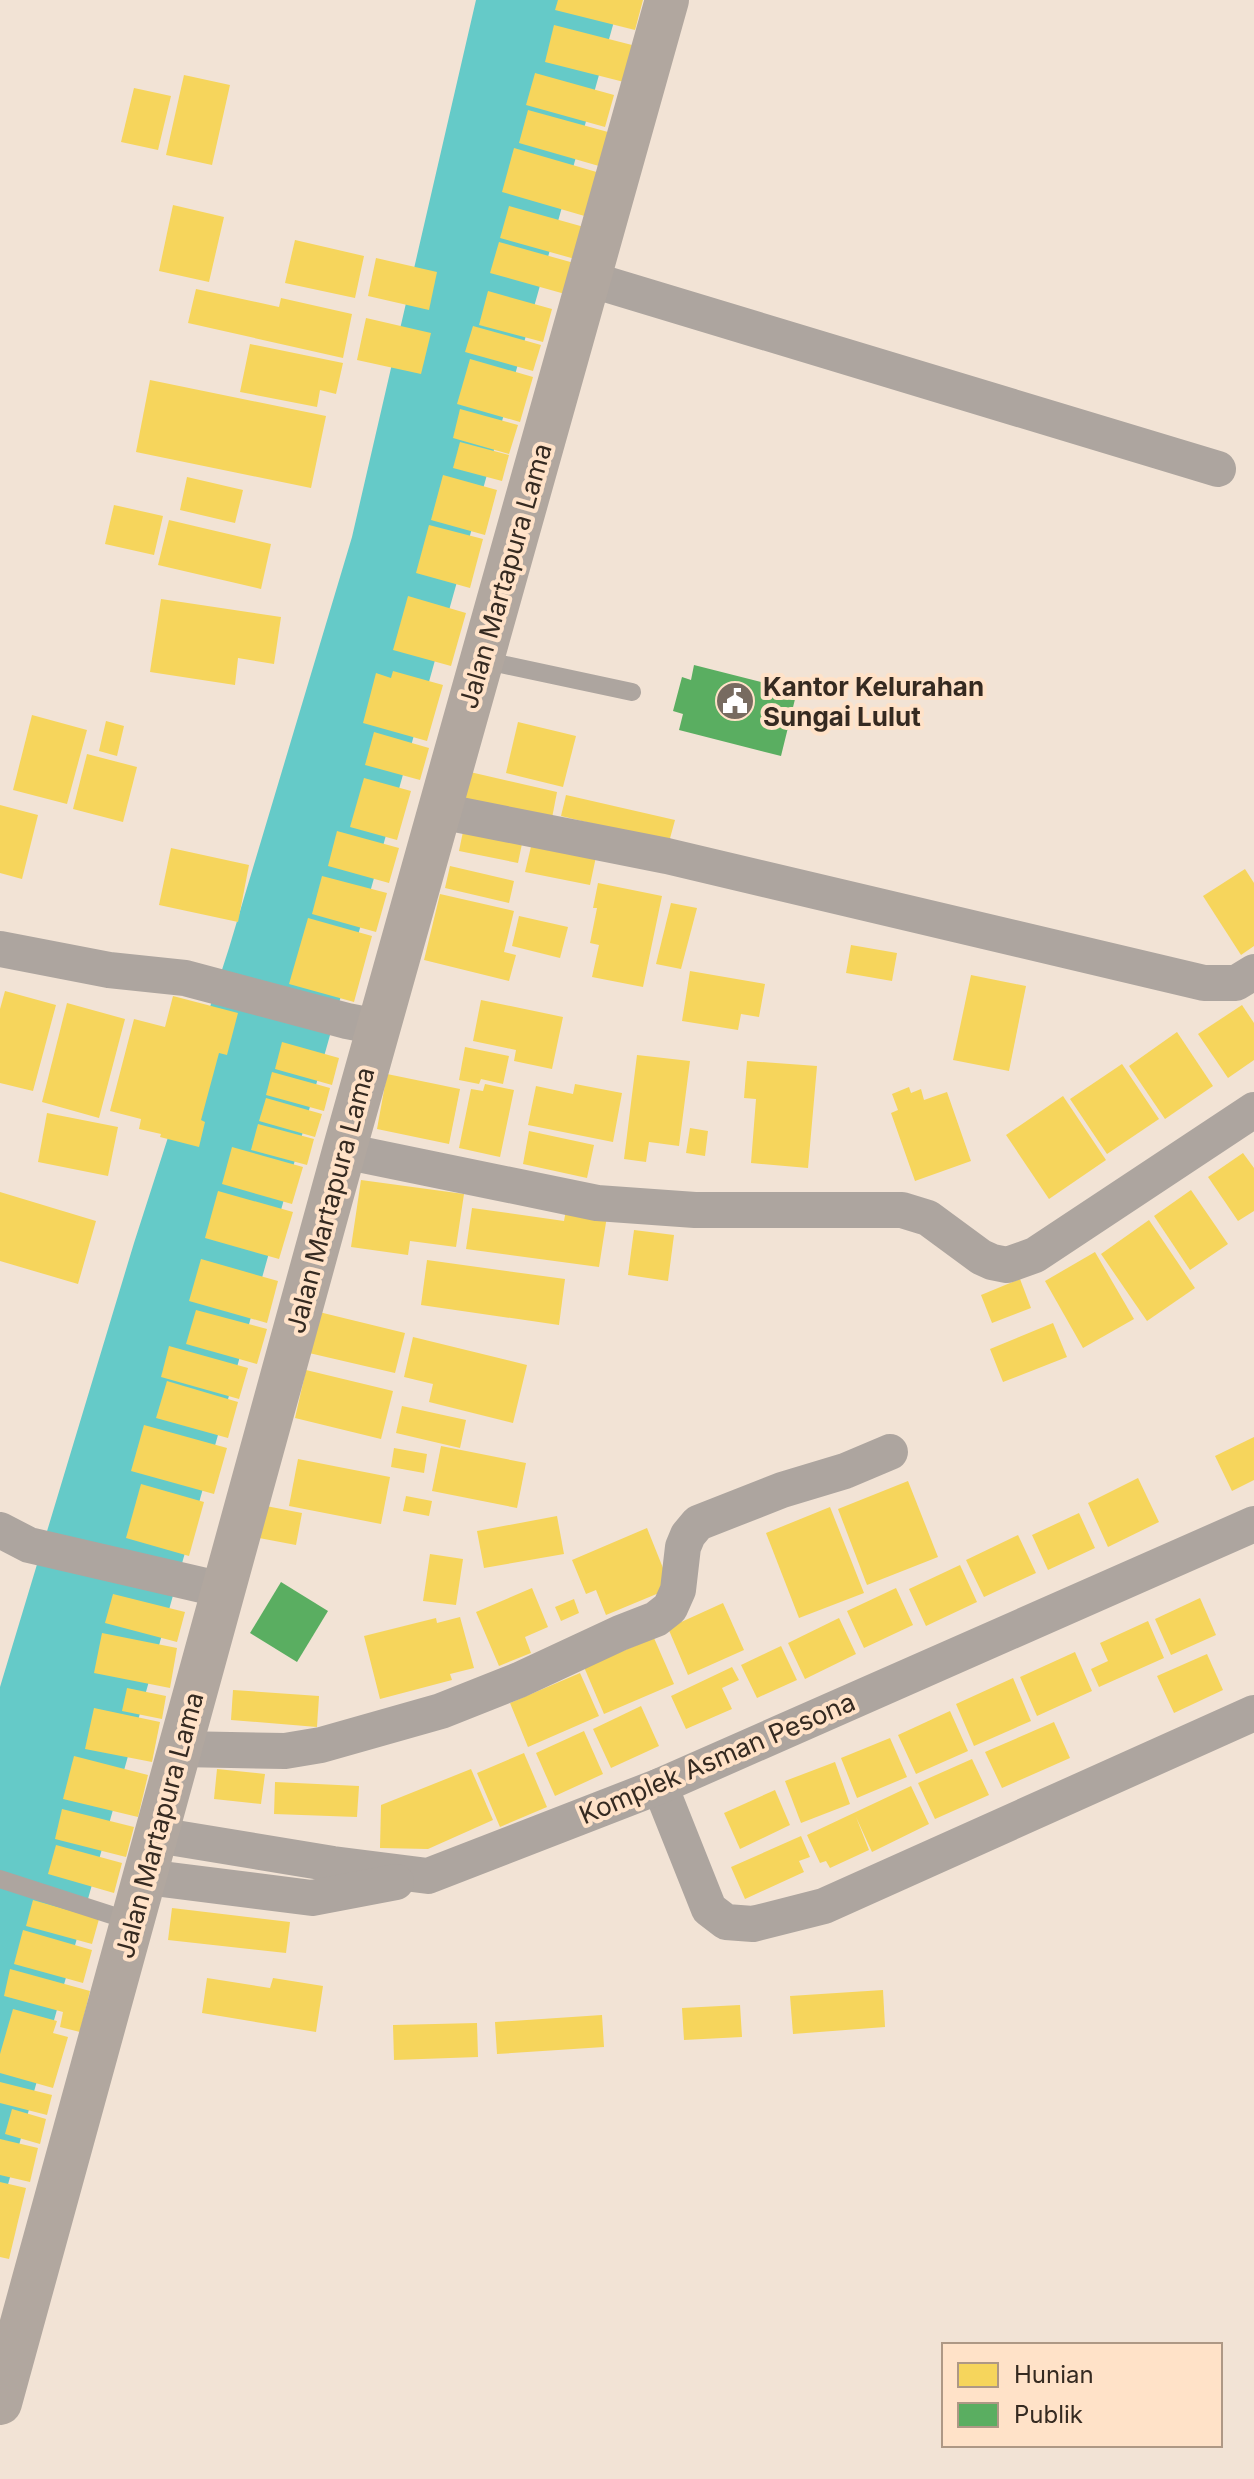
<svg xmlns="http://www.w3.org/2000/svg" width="1254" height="2479" viewBox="0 0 1254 2479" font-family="Inter,sans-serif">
	<rect width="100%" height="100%" fill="#f2e3d5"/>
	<!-- water -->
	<polygon fill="#65cac8" points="476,0 620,0 0,2213 0,1687 134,1243 229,948 352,537"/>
	<!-- homes -->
	<g fill="#f6d55c">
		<polygon points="558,0 643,0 635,30 555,10"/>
		<polygon points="554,25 632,45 624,82 545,62"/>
		<polygon points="535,73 614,95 605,127 526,105"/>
		<polygon points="184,75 230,85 212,165 166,155"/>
		<polygon points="134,88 171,96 158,150 121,142"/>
		<polygon points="528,110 608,132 599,166 519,143"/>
		<polygon points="514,148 600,173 588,217 502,192"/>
		<polygon points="173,205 224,217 209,282 159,271"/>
		<polygon points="509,206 584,227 575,259 500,238"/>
		<polygon points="295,240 364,256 355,298 285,283"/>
		<polygon points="499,242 574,263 565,294 490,273"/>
		<polygon points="376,258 437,272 429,310 368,296"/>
		<polygon points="196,289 279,307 281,298 352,314 343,358 188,323"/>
		<polygon points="488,291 552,309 543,342 479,325"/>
		<polygon points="366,318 431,333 421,374 357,360"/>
		<polygon points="473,326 541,345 533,371 465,352"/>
		<polygon points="250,344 343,363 336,394 320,390 317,407 240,392"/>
		<polygon points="470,359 533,377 520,422 457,404"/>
		<polygon points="150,380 326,416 311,488 136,452"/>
		<polygon points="460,409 518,425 509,454 453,438"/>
		<polygon points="460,442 509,455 502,481 453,468"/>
		<polygon points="443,475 497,490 485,535 431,520"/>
		<polygon points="187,477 243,490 235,523 180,510"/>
		<polygon points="114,505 163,516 154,555 105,544"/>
		<polygon points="169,520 271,544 261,589 158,565"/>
		<polygon points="429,525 483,539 470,588 416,573"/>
		<polygon points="408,596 466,613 451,666 393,650"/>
		<polygon points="161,599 281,617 274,664 238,658 235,685 150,672"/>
		<polygon points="393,671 443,685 427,741 363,723 376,673 391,678"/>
		<polygon points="32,715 87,730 67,804 13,790"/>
		<polygon points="106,721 124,726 117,756 99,751"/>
		<polygon points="518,722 576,736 563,787 506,773"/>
		<polygon points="374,732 429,748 420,780 365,765"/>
		<polygon points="87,754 137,767 123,822 73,809"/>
		<polygon points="470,772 557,792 552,818 465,799"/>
		<polygon points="364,778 411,791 397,840 350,827"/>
		<polygon points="566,795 675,820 669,842 561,816"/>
		<polygon points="0,805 38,815 22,879 0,873"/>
		<polygon points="465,822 524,834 518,863 459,851"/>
		<polygon points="337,831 399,848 389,883 328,866"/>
		<polygon points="533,838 597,852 590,885 525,872"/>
		<polygon points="171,848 249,865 238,922 159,905"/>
		<polygon points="450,866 514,881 509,903 445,888"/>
		<polygon points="1245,869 1254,883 1254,946 1241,955 1203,896"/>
		<polygon points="322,876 387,893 376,932 312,914"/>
		<polygon points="598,883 662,896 643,987 592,977 599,945 590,943 597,908 593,908"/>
		<polygon points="440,894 514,911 504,952 516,955 509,981 424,960"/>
		<polygon points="671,903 697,908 681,969 656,964"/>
		<polygon points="519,916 568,927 560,958 512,946"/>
		<polygon points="308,918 372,936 354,1002 289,984"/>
		<polygon points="851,945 897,953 892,981 846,973"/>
		<polygon points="690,971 765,984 759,1017 741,1014 738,1030 682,1021"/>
		<polygon points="971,975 1026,986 1009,1071 953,1060"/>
		<polygon points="5,991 56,1005 33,1091 0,1083 0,1009"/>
		<polygon points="173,996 238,1013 227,1055 219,1053 201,1120 205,1122 199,1147 160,1137 161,1134 139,1129 141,1119 110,1111 134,1019 165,1027"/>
		<polygon points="481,1000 563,1017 552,1069 514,1061 516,1050 473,1041"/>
		<polygon points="67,1003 125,1019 99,1118 42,1102"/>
		<polygon points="1242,1005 1254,1023 1254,1060 1228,1078 1198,1034"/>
		<polygon points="1177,1032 1213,1086 1165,1119 1129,1066"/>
		<polygon points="282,1042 339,1058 332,1085 275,1069"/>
		<polygon points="465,1047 509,1056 503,1084 481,1079 479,1084 459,1080"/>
		<polygon points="637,1055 690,1061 679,1146 649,1142 646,1162 624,1159"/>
		<polygon points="747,1061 817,1066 808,1168 751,1163 756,1099 744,1098"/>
		<polygon points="1122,1064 1159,1119 1107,1154 1070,1099"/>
		<polygon points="272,1072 330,1088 324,1111 266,1095"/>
		<polygon points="387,1074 460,1089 449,1144 377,1129"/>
		<polygon points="485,1084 514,1090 500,1157 459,1148 471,1089 483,1091"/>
		<polygon points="575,1084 622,1093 613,1142 528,1125 536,1086 573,1094"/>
		<polygon points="909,1087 911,1093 921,1089 924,1100 947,1092 971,1161 915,1181 891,1113 898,1110 892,1094"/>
		<polygon points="1063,1096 1106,1160 1049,1199 1006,1135"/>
		<polygon points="266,1098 322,1114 315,1137 259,1121"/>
		<polygon points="47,1113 118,1127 108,1176 38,1162"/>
		<polygon points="258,1124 314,1139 307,1165 251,1150"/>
		<polygon points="690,1128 708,1131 705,1156 686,1153"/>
		<polygon points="529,1131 594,1145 587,1178 523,1164"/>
		<polygon points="232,1147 303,1167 292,1204 222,1184"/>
		<polygon points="1243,1153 1254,1168 1254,1211 1238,1221 1208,1177"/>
		<polygon points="361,1180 464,1194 456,1247 410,1241 408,1255 351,1247"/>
		<polygon points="1191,1190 1228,1244 1190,1270 1154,1216"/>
		<polygon points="218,1191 293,1212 279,1259 205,1238"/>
		<polygon points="0,1192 96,1221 78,1284 0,1261"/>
		<polygon points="472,1208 564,1221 566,1210 607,1216 599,1267 466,1249"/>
		<polygon points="1149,1220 1195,1288 1147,1321 1101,1254"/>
		<polygon points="634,1230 674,1235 668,1281 628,1275"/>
		<polygon points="1095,1252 1134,1319 1083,1348 1045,1281"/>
		<polygon points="201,1259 278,1281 267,1323 189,1301"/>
		<polygon points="427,1260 565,1279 559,1325 421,1305"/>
		<polygon points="1020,1279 1031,1308 992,1323 981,1295"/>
		<polygon points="196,1310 267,1329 257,1364 186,1344"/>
		<polygon points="319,1312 405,1333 395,1373 309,1353"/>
		<polygon points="1053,1323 1067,1357 1003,1382 990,1349"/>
		<polygon points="413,1337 527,1365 513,1423 429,1402 433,1384 404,1377"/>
		<polygon points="169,1346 248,1368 239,1399 161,1377"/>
		<polygon points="306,1370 393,1391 381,1439 295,1418"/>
		<polygon points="167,1381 238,1402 228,1438 156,1418"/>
		<polygon points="402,1406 466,1420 460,1448 396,1433"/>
		<polygon points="144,1425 227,1448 214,1494 131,1471"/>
		<polygon points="1254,1437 1254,1480 1232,1491 1215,1456"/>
		<polygon points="441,1446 526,1463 517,1508 432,1491"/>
		<polygon points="394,1448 427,1454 424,1473 391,1467"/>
		<polygon points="298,1459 390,1477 381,1524 289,1506"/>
		<polygon points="1138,1478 1159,1522 1108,1547 1088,1503"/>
		<polygon points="908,1481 938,1557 867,1585 838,1509"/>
		<polygon points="141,1484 204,1502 189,1556 126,1538"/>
		<polygon points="406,1496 432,1501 429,1516 403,1511"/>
		<polygon points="266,1506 302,1513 296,1545 259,1538"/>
		<polygon points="830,1507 864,1593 799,1618 766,1533"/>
		<polygon points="1079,1513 1095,1548 1048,1570 1032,1535"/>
		<polygon points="557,1516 564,1554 484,1568 477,1531"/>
		<polygon points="647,1528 671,1588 606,1615 596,1590 586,1594 572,1560"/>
		<polygon points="1018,1535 1036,1573 984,1597 966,1560"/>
		<polygon points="430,1554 463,1559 456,1605 423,1601"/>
		<polygon points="960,1565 977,1602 926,1626 909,1589"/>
		<polygon points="532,1588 548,1627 525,1637 531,1653 499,1666 476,1612"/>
		<polygon points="896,1588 913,1625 864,1648 847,1611"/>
		<polygon points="113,1594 185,1612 177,1642 105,1623"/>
		<polygon points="1200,1598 1216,1635 1171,1655 1155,1619"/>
		<polygon points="574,1599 579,1613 561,1621 555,1607"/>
		<polygon points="723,1603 744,1650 688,1675 668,1628"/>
		<polygon points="460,1617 474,1668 450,1674 452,1680 380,1699 364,1636 436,1618 437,1623"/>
		<polygon points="839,1618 856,1654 805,1679 788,1643"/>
		<polygon points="1148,1621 1164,1658 1099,1687 1091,1669 1108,1661 1100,1643"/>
		<polygon points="102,1633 177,1648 170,1688 94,1673"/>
		<polygon points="654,1638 674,1684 604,1714 584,1667"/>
		<polygon points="781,1646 797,1680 757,1698 741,1665"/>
		<polygon points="1075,1652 1092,1691 1037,1716 1020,1677"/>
		<polygon points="1207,1654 1223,1690 1174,1713 1157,1676"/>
		<polygon points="732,1667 739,1680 722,1688 732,1709 686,1729 671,1696"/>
		<polygon points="580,1673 599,1716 528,1747 510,1703"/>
		<polygon points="1013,1678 1031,1721 974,1746 956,1704"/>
		<polygon points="127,1688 166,1696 162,1719 122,1711"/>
		<polygon points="233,1690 319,1696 317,1727 231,1720"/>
		<polygon points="641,1706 659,1746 611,1768 593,1729"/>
		<polygon points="94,1708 160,1722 152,1762 85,1749"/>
		<polygon points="950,1711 968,1751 916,1774 898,1735"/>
		<polygon points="1054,1722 1070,1758 1002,1788 985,1752"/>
		<polygon points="584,1731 603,1774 555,1796 536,1753"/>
		<polygon points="890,1738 907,1777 857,1798 841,1758"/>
		<polygon points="524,1753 547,1807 500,1827 477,1773"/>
		<polygon points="74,1756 148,1775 138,1817 63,1799"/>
		<polygon points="972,1759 989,1795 935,1819 918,1783"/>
		<polygon points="835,1762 850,1804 801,1823 785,1781"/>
		<polygon points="217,1769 265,1774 261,1804 214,1799"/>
		<polygon points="471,1769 493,1820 428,1849 380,1848 381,1805"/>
		<polygon points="275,1782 359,1786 357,1817 274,1814"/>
		<polygon points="911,1786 929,1824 872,1852 856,1817 869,1850 830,1868 826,1861 820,1863 807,1835"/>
		<polygon points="775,1790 790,1825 740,1849 724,1813"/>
		<polygon points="62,1809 134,1827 126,1857 55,1839"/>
		<polygon points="801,1836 810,1857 799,1861 804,1872 745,1899 731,1867"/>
		<polygon points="56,1845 122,1863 114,1893 48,1874"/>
		<polygon points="33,1900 99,1919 92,1944 26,1926"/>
		<polygon points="172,1908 290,1922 286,1953 168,1940"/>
		<polygon points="23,1930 92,1950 83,1983 14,1964"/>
		<polygon points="10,1969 90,1991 80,2032 60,2027 63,2012 4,1996"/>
		<polygon points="207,1978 270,1988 273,1978 323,1986 316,2032 202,2013"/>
		<polygon points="883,1990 885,2027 793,2034 790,1996"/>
		<polygon points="740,2005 742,2037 684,2040 682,2008"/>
		<polygon points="13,2009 57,2021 53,2033 68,2037 53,2088 0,2073 0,2054"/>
		<polygon points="602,2015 604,2047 497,2054 495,2022"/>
		<polygon points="477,2023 478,2057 394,2060 393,2025"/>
		<polygon points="0,2082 52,2095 47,2115 0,2103"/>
		<polygon points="12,2109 46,2119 40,2144 5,2134"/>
		<polygon points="0,2139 38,2148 30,2182 0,2175"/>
		<polygon points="0,2182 26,2188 9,2259 0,2257"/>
	</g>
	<!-- public -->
	<g fill="#5aae61">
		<polygon points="694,665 797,691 781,756 679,730 683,714 673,711 682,677 691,680"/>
		<polygon points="281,1582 328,1611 297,1662 250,1633"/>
	</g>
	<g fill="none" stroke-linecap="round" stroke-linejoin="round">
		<!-- lane -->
		<g stroke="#ada59f" stroke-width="18">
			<polyline points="482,660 632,692"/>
			<polyline points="0,1879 133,1922"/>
		</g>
		<!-- street -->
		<g stroke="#ada59f" stroke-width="36">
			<polyline points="589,279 1218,469"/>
			<polyline points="440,811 667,856 1204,983 1236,983 1254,972"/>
			<polyline points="0,949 109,970 185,978 347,1021 378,1027"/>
			<polyline points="344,1151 597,1203 695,1210 902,1210 928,1218 981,1257 992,1262 1007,1265 1035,1255 1254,1110"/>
			<polyline points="0,1530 29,1545 223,1590"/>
			<polyline points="180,1749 285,1751 321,1745 441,1711 519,1680 620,1633 656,1619 670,1608 678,1590 683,1547 688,1535 698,1523 782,1490 845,1471 890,1452"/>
			<polyline points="660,1786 709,1909 726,1922 753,1924 824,1906 1254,1713"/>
			<polyline points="157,1835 333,1864 428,1876 660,1786 1254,1524"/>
			<polyline points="146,1877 312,1898 396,1882"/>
		</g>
		<!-- primary -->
		<polyline stroke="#b1a79f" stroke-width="44" points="0,2403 344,1151 667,0"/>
	</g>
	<!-- icons -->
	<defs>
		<symbol id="civic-disc" viewBox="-11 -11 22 22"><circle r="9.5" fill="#776b60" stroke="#ffe2c8"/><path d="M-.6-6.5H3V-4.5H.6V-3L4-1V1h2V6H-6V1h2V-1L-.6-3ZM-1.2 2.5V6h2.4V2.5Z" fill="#fff"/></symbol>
	</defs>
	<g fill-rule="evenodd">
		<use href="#civic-disc" x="713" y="679" width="44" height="44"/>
	</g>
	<g text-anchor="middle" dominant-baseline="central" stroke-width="8" stroke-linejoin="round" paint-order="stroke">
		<!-- street labels -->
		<g font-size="26" fill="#352a21" stroke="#ffe2c8">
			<text transform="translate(505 576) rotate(-74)">Jalan Martapura Lama</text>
			<text transform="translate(330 1200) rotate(-75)">Jalan Martapura Lama</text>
			<text transform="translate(717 1758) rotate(-23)">Komplek Asman Pesona</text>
			<text transform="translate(159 1825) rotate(-75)">Jalan Martapura Lama</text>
		</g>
		<!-- poi labels -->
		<g font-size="26" font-weight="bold" fill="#352a21" stroke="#ffe2c8" text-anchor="start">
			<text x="763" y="686">Kantor Kelurahan<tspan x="763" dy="30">Sungai Lulut</tspan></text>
		</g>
	</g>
	<!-- legend -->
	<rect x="942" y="2343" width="280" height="104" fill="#ffe2c8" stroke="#ae9885" stroke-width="2"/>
	<rect x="958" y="2363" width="40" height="24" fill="#f6d55c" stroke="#ae9885" stroke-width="2"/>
	<text x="1014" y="2383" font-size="24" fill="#352a21">Hunian</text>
	<rect x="958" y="2403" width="40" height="24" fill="#5aae61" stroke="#ae9885" stroke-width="2"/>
	<text x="1014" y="2423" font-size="24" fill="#352a21">Publik</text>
</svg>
